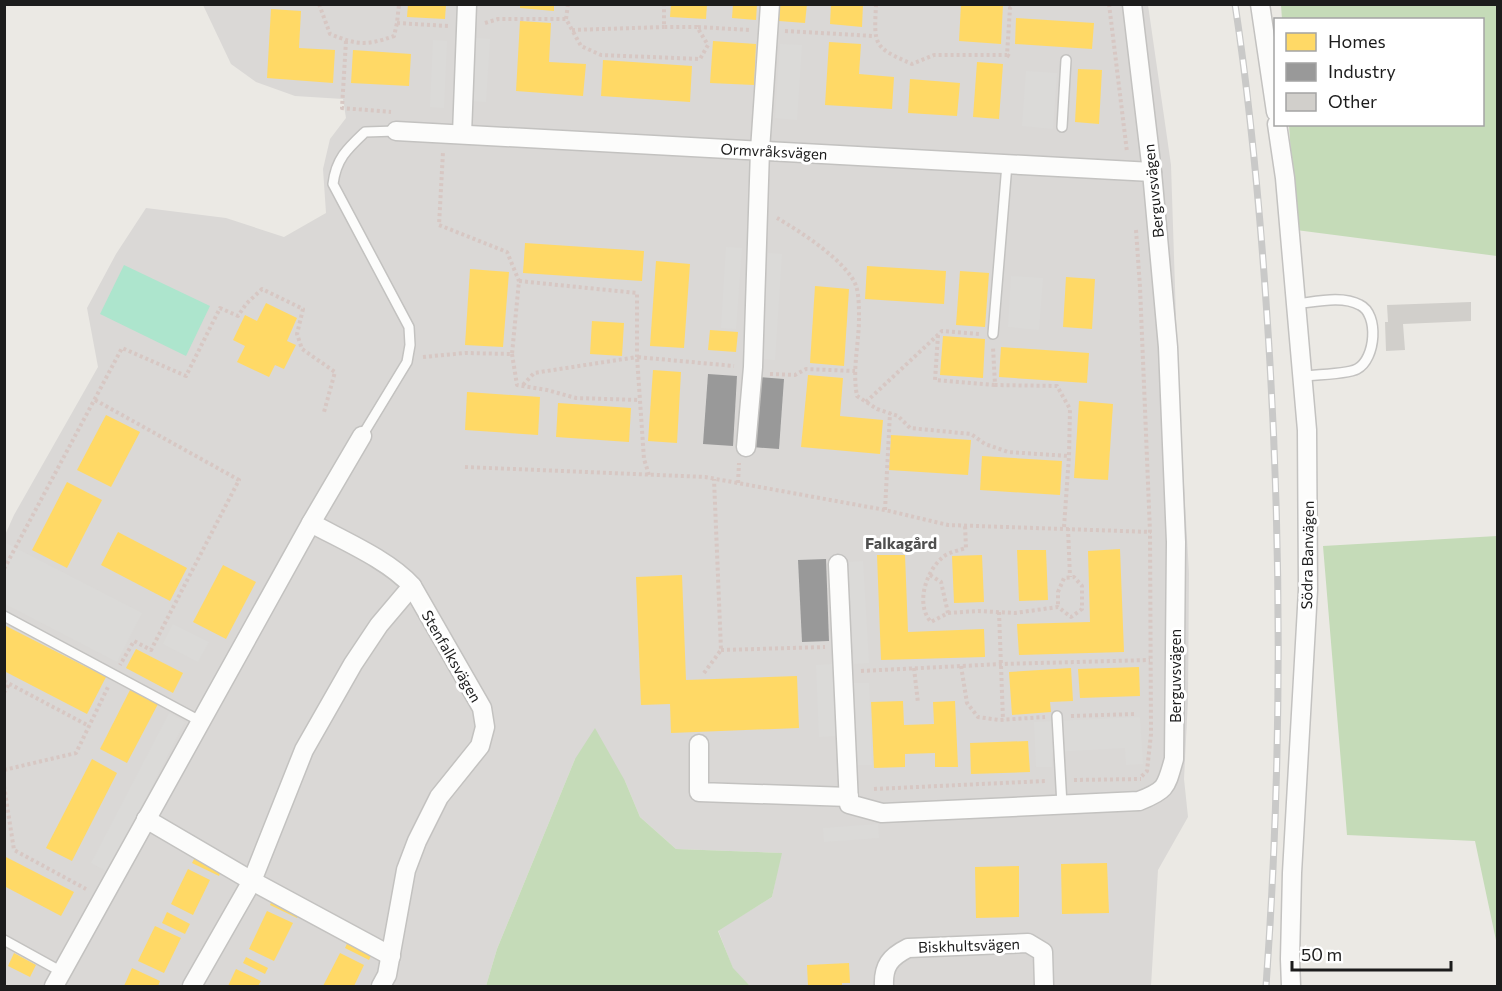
<svg xmlns="http://www.w3.org/2000/svg" width="1502" height="991" viewBox="0 0 1502 991" font-family="Commissioner,sans-serif">
	<rect width="100%" height="100%" fill="#ebe9e4"/>
	<!-- residential -->
	<polygon fill="#dad8d6" points="203,5 1148,5 1171,165 1178,379 1189,573 1188,700 1184,779 1188,817 1158,870 1151,986 750,986 733,969 718,930 772,897 781,853 676,849 640,817 625,781 575,759 497,949 486,986 5,986 5,535 14,515 98,367 87,308 116,254 146,208 226,218 284,237 326,213 323,169 330,139 346,118 343,99 295,96 256,82 231,64"/>
	<!-- forest -->
	<g fill="#c5dbb8">
		<polygon points="1281,5 1497,5 1497,256 1296,230 1289,125 1482,124 1482,20 1282,19"/>
		<polygon points="1497,536 1498,536 1497,945 1475,841 1347,835 1323,546"/>
		<polygon points="595,728 625,781 640,817 676,849 782,853 772,897 718,931 733,968 750,986 486,986 497,949 575,759"/>
	</g>
	<!-- pitch -->
	<polygon fill="#ade5cd" points="124,265 210,306 186,356 100,314"/>
	<!-- parking -->
	<g fill="#dbdad8">
		<polygon points="476,38 490,39 486,102 472,101"/>
		<polygon points="433,40 447,41 444,108 430,107"/>
		<polygon points="780,44 802,45 797,120 775,118"/>
		<polygon points="1026,71 1057,73 1053,129 1022,126"/>
		<polygon points="726,247 742,248 736,329 721,328"/>
		<polygon points="768,253 782,254 775,360 761,359"/>
		<polygon points="1011,276 1043,278 1039,330 1008,327"/>
		<polygon points="4,542 142,613 117,662 5,604"/>
		<polygon points="863,561 869,663 854,664 848,562"/>
		<polygon points="173,624 209,642 198,662 163,644"/>
		<polygon points="833,664 836,736 819,737 816,665"/>
		<polygon points="853,683 869,683 872,765 856,765"/>
		<polygon points="169,713 185,722 108,872 91,863"/>
		<polygon points="1140,717 1143,764 1126,765 1125,748 1052,752 1052,767 1036,767 1034,722"/>
		<polygon points="878,824 879,838 824,842 823,828"/>
	</g>
	<!-- homes -->
	<g fill="#ffd966">
		<polygon points="408,4 446,4 445,19 407,17"/>
		<polygon points="520,4 554,4 554,11 520,8"/>
		<polygon points="671,4 707,4 706,19 670,17"/>
		<polygon points="733,4 757,4 756,20 732,18"/>
		<polygon points="780,4 807,4 805,23 779,21"/>
		<polygon points="831,4 863,4 862,27 830,24"/>
		<polygon points="961,4 1003,4 1001,44 959,41"/>
		<polygon points="271,9 301,11 299,48 335,50 333,83 267,78"/>
		<polygon points="1016,18 1094,23 1092,49 1015,44"/>
		<polygon points="520,21 551,23 549,62 586,64 583,96 516,91"/>
		<polygon points="713,41 756,44 754,85 710,83"/>
		<polygon points="829,42 861,44 859,74 894,77 892,109 825,105"/>
		<polygon points="353,50 411,54 409,86 351,83"/>
		<polygon points="603,60 692,66 690,102 601,96"/>
		<polygon points="977,62 1003,64 999,119 973,117"/>
		<polygon points="1078,69 1102,70 1099,124 1075,122"/>
		<polygon points="910,79 960,83 957,116 908,113"/>
		<polygon points="525,243 644,251 642,281 523,273"/>
		<polygon points="656,261 690,264 684,348 650,346"/>
		<polygon points="867,266 946,271 944,304 865,299"/>
		<polygon points="470,269 509,272 503,347 465,345"/>
		<polygon points="960,271 989,273 985,327 956,325"/>
		<polygon points="1066,277 1095,279 1092,329 1063,327"/>
		<polygon points="815,286 849,289 844,366 810,363"/>
		<polygon points="266,303 297,318 287,341 296,345 284,369 275,365 269,377 237,362 245,346 233,340 245,315 257,321"/>
		<polygon points="592,321 624,323 622,356 590,354"/>
		<polygon points="710,330 738,332 736,352 708,350"/>
		<polygon points="943,336 985,339 983,378 940,375"/>
		<polygon points="1001,347 1089,353 1087,383 999,377"/>
		<polygon points="653,370 681,372 677,443 648,441"/>
		<polygon points="808,375 843,378 840,416 883,420 880,454 801,447"/>
		<polygon points="467,392 540,397 538,435 465,430"/>
		<polygon points="1079,401 1113,404 1108,480 1074,478"/>
		<polygon points="558,403 631,408 629,442 556,437"/>
		<polygon points="106,415 140,432 111,487 77,470"/>
		<polygon points="891,435 971,440 968,475 889,470"/>
		<polygon points="982,456 1062,461 1060,495 980,490"/>
		<polygon points="67,482 102,500 67,568 32,550"/>
		<polygon points="118,532 187,568 170,601 101,565"/>
		<polygon points="1120,549 1124,652 1019,655 1017,624 1090,622 1088,551"/>
		<polygon points="1017,550 1046,550 1048,600 1019,601"/>
		<polygon points="877,555 905,555 908,632 984,629 985,657 881,660"/>
		<polygon points="982,555 984,602 954,603 952,556"/>
		<polygon points="223,565 256,582 226,639 193,622"/>
		<polygon points="682,575 686,680 797,676 799,728 671,733 670,704 641,705 636,577"/>
		<polygon points="4,625 106,677 87,714 4,671"/>
		<polygon points="136,649 183,673 173,693 126,668"/>
		<polygon points="1139,667 1140,696 1080,698 1078,669"/>
		<polygon points="1071,668 1073,701 1050,702 1051,712 1012,715 1009,672"/>
		<polygon points="130,690 158,704 127,763 100,749"/>
		<polygon points="903,701 904,725 934,724 933,702 955,701 958,767 935,767 935,753 905,754 905,767 874,768 871,702"/>
		<polygon points="1028,741 1030,772 971,774 970,743"/>
		<polygon points="92,759 117,773 72,861 46,848"/>
		<polygon points="198,852 224,865 219,876 192,863"/>
		<polygon points="4,856 74,892 61,916 4,886"/>
		<polygon points="1107,863 1109,913 1062,914 1061,864"/>
		<polygon points="1019,866 1019,917 976,918 975,867"/>
		<polygon points="188,869 210,880 193,915 171,904"/>
		<polygon points="274,896 302,909 297,918 270,905"/>
		<polygon points="267,911 293,923 274,961 249,949"/>
		<polygon points="167,912 190,924 185,934 162,923"/>
		<polygon points="155,926 181,938 164,973 138,961"/>
		<polygon points="350,937 374,949 369,960 345,948"/>
		<polygon points="14,953 36,965 30,977 8,966"/>
		<polygon points="340,953 364,965 354,986 323,986"/>
		<polygon points="246,957 268,968 265,974 243,963"/>
		<polygon points="849,963 850,983 842,983 842,986 808,986 807,965"/>
		<polygon points="132,968 160,981 158,986 124,986"/>
		<polygon points="236,969 261,981 258,986 228,986"/>
	</g>
	<!-- industry -->
	<g fill="#999">
		<polygon points="708,374 737,376 733,446 703,444"/>
		<polygon points="757,377 784,379 779,449 752,447"/>
		<polygon points="826,559 829,641 802,642 798,560"/>
	</g>
	<!-- building -->
	<polygon fill="#d1cfcb" points="1471,302 1471,321 1403,324 1405,350 1386,351 1385,322 1388,322 1387,305"/>
	<g fill="none" stroke-linecap="round" stroke-linejoin="round">
		<defs>
			<g id="service">
				<polyline points="1062,127 1066,60"/>
				<path d="M 1296,304 C 1315,302 1342,295 1360,305 C 1379,314 1376,359 1357,369 C 1348,374 1315,375 1302,376"/>
				<polyline points="993,334 1007,164"/>
				<path d="M 362,436 L 407,362 L 410,345 L 409,327 L 333,184 C 336,159 347,149 365,132 L 396,131"/>
				<polyline points="4,616 200,721"/>
				<polyline points="1057,716 1062,805"/>
				<polyline points="4,940 62,972"/>
			</g>
			<g id="minor">
				<polyline points="1260,4 1276,112"/>
				<polyline points="1277,124 1285,178 1307,430 1308,590 1292,873 1290,959 1291,986"/>
				<polyline points="396,131 1152,172"/>
				<polyline points="462,134 467,4"/>
				<polyline points="746,447 753,367 760,150 770,4"/>
				<path d="M 311,523 C 342,540 389,560 412,586 L 482,708 L 485,727 L 480,746 L 439,797 L 417,841 L 406,870 L 387,975 L 381,986"/>
				<path d="M 838,564 L 849,804 L 882,813 L 1139,801 C 1167,790 1166,787 1174,759 L 1176,542 L 1168,347 L 1152,172 L 1132,4"/>
				<polyline points="699,744 699,792 849,797"/>
				<polyline points="146,819 252,881 391,956"/>
				<polyline points="54,986 311,523 362,436"/>
				<polyline points="192,986 252,881 304,750 353,664 379,625 412,586"/>
				<path d="M 884,986 C 883,966 890,957 908,948 L 1028,943 L 1043,952 L 1044,986"/>
			</g>
		</defs>
		<!-- service casing -->
		<use href="#service" stroke="#c3c2c0" stroke-width="12"/>
		<!-- minor casing -->
		<use href="#minor" stroke="#c3c2c0" stroke-width="21"/>
		<!-- path -->
		<g stroke="#d7c7c3" stroke-width="4" stroke-dasharray="3 3" stroke-linecap="butt">
			<path d="M 319,4 L 330,34 C 357,45 366,46 394,36 L 397,23 L 399,4"/>
			<polyline points="568,4 566,19 581,46 601,55 700,59 708,45 697,27 664,27 664,4"/>
			<path d="M 876,4 C 874,46 873,47 912,64 L 934,55 L 1007,55 L 1010,8 L 1014,4"/>
			<polyline points="1109,4 1127,152"/>
			<polyline points="397,23 448,26"/>
			<polyline points="485,23 498,19 566,19"/>
			<polyline points="698,27 750,30"/>
			<polyline points="572,30 664,27"/>
			<polyline points="785,31 874,36"/>
			<polyline points="346,41 342,108 391,112"/>
			<polyline points="1007,55 1012,58"/>
			<path d="M 777,218 C 798,230 848,262 856,286 C 859,294 859,309 859,318 C 859,344 852,369 857,396 L 877,409 L 898,416 L 910,428 L 971,434 L 985,444 L 1008,452 L 1069,456 L 1070,409 L 1057,386 L 995,385 L 993,347"/>
			<polyline points="1136,230 1140,287 1150,532 1151,734 1147,771 1140,778"/>
			<polyline points="519,281 637,293 637,357 534,373 523,385"/>
			<polyline points="938,335 935,380 995,385"/>
			<polyline points="512,354 517,385 547,390 576,398 640,400"/>
			<polyline points="423,357 465,353 512,354 519,281 507,252 439,225 443,152"/>
			<polyline points="770,374 795,375 806,369 855,371"/>
			<polyline points="95,400 239,480 151,650 134,641 120,665"/>
			<polyline points="866,402 942,331 980,334"/>
			<polyline points="465,467 705,477 885,510 948,525 1151,532"/>
			<polyline points="649,475 644,459 637,357 734,366"/>
			<polyline points="738,483 739,463"/>
			<polyline points="885,510 890,413"/>
			<polyline points="1064,527 1069,456"/>
			<polyline points="1068,528 1070,577"/>
			<polyline points="4,569 122,348 186,376 220,308 238,316 246,304 262,289 303,309 297,334 302,349 335,372 324,412"/>
			<path d="M 930,575 L 941,582 L 948,613 L 931,622 C 915,604 926,571 943,557 C 949,552 960,550 966,548 L 965,525"/>
			<polyline points="999,612 1003,720"/>
			<polyline points="948,613 978,611 1015,613 1058,607 1071,617 1082,609 1082,586 1074,577 1064,578 1058,592 1058,607"/>
			<polyline points="721,650 825,647"/>
			<polyline points="961,666 967,703 978,717 999,720 1045,717"/>
			<polyline points="914,668 918,703"/>
			<polyline points="861,671 1002,664 1150,660"/>
			<polyline points="704,673 721,650 714,479"/>
			<polyline points="4,681 89,726"/>
			<polyline points="4,693 9,684"/>
			<polyline points="1071,716 1135,714"/>
			<polyline points="4,770 76,753 108,687"/>
			<polyline points="1074,780 1141,779"/>
			<polyline points="4,786 14,850 86,889"/>
			<polyline points="874,789 1046,781"/>
		</g>
		<!-- service -->
		<use href="#service" stroke="#fcfcfb" stroke-width="9"/>
		<!-- minor -->
		<use href="#minor" stroke="#fcfcfb" stroke-width="18"/>
		<defs>
			<path id="rail" d="M 1235,4 C 1253,123 1263,244 1270,364 C 1282,572 1281,779 1266,986"/>
		</defs>
		<!-- rail casing -->
		<use href="#rail" stroke="#c9c9c8" stroke-width="7"/>
		<!-- rail -->
		<use href="#rail" stroke="#fff" stroke-width="4.5" stroke-dasharray="14" stroke-linecap="butt"/>
	</g>
	<g text-anchor="middle" dominant-baseline="central" stroke-width="6" stroke-linejoin="round" paint-order="stroke">
		<!-- street labels -->
		<g font-size="15" fill="#1c1c1c" stroke="#fff">
			<text transform="translate(774 151) rotate(3)">Ormvråksvägen</text>
			<text transform="translate(1153 191) rotate(-96)">Berguvsvägen</text>
			<text transform="translate(1307 555) rotate(-89)">Södra Banvägen</text>
			<text transform="translate(452 656) rotate(60)">Stenfalksvägen</text>
			<text transform="translate(1175 676) rotate(-90)">Berguvsvägen</text>
			<text transform="translate(969 945) rotate(-2)">Biskhultsvägen</text>
		</g>
		<!-- neighbourhood labels -->
		<g font-size="16" font-weight="bold" fill="#4f4f4f" stroke="#fff">
			<text x="901" y="542">Falkagård</text>
		</g>
	</g>
	<!-- border -->
	<rect width="1502" height="991" fill="none" stroke="#1c1c1c" stroke-width="12"/>
	<!-- legend -->
	<rect x="1274" y="18" width="210" height="108" fill="#ffffff" stroke="#a4a4a4" stroke-width="1.5"/>
	<rect x="1286" y="33" width="30" height="18" fill="#ffd966" stroke="#a4a4a4" stroke-width="1.5"/>
	<text x="1328" y="48" font-size="18" fill="#1c1c1c">Homes</text>
	<rect x="1286" y="63" width="30" height="18" fill="#999999" stroke="#a4a4a4" stroke-width="1.5"/>
	<text x="1328" y="78" font-size="18" fill="#1c1c1c">Industry</text>
	<rect x="1286" y="93" width="30" height="18" fill="#d1cfcb" stroke="#a4a4a4" stroke-width="1.5"/>
	<text x="1328" y="108" font-size="18" fill="#1c1c1c">Other</text>
	<!-- scale -->
	<path d="M1292 961v9h159v-9" fill="none" stroke="#1c1c1c" stroke-width="3"/>
	<text x="1301" y="961" font-size="18" fill="#1c1c1c" stroke="#ffffff" stroke-width="4.5" paint-order="stroke">50 m</text>
</svg>
